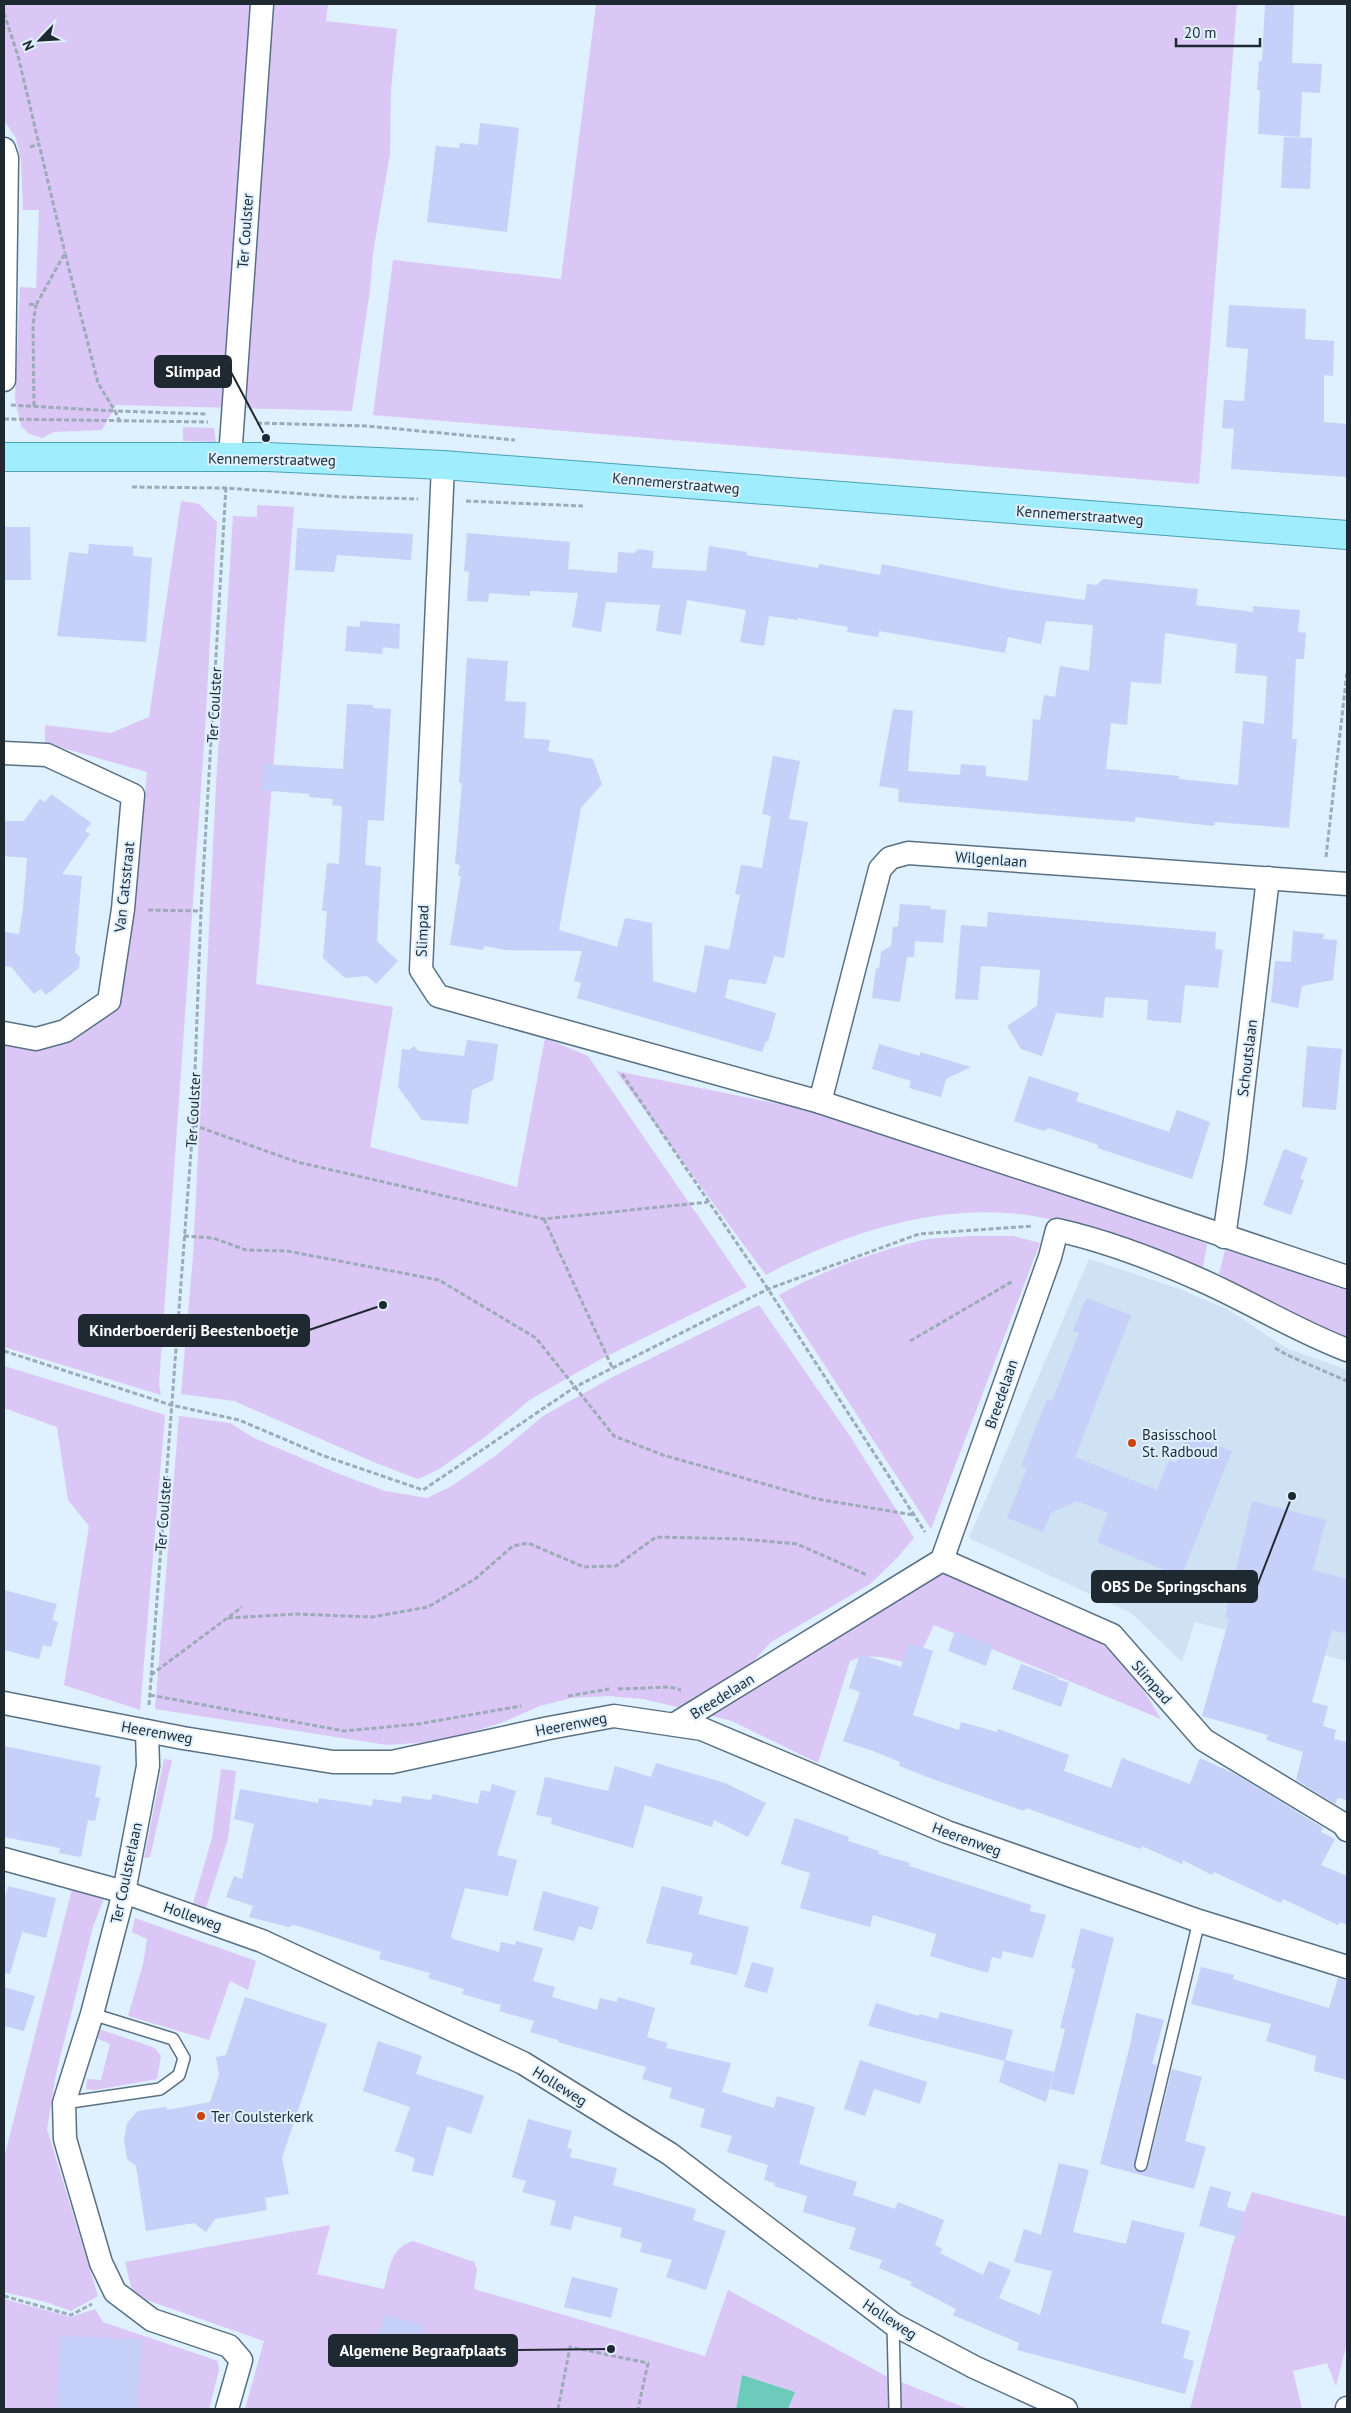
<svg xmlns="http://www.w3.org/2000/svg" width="1351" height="2413" viewBox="0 0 1351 2413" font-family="'PT Sans',sans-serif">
	<rect width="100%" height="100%" fill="#dff0fe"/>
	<!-- built -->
	<polygon fill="#cee2f3" points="1089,1259 1177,1288 1229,1310 1286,1348 1347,1370 1347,1661 1195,1622 1182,1662 1131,1613 969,1538"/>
	<!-- green -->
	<g fill="#dbc7f5">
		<polygon points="4,4 328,4 326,21 397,29 391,90 390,154 373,253 370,290 352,411 116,405 102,430 54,432 42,438 29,434 21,426 15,399 20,287 36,288 39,210 23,210 21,161 16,138 4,121"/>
		<polygon points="596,4 1237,4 1199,484 373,415 393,260 561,279"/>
		<polygon points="183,427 214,428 216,442 183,441"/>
		<polygon points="181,501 199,504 217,522 204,745 159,1384 161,1395 4,1347 4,1041 45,1047 59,1046 113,1009 136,895 147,772 45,743 45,725 111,733 149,717"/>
		<polygon points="257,505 294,507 256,984 393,1007 370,1147 517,1187 545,1038 588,1056 747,1287 601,1359 531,1399 485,1437 439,1469 418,1479 376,1463 234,1401 181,1394 193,1256 216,785 233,516 257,517"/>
		<path d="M 616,1071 L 819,1112 L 1093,1201 L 1207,1244 L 1202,1273 C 1169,1261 1136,1249 1103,1237 C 1086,1231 1070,1224 1053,1220 C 955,1197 852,1229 766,1275 Z"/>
		<path d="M 969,1236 L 1013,1236 L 1040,1243 L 931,1529 L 779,1295 C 822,1271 871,1253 919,1241 C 935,1237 953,1238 969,1236 Z"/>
		<polygon points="1226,1246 1347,1287 1347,1341 1303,1324 1219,1274"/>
		<polygon points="759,1305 850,1436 914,1538 897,1558 870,1584 771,1642 749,1666 685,1709 643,1699 608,1696 571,1698 540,1706 501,1723 465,1734 430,1742 387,1745 155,1709 179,1416 230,1423 254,1438 339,1474 385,1491 427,1498 450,1487 498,1454 543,1416 611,1378"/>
		<polygon points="4,1366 165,1415 140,1710 64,1685 89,1526 68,1500 57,1427 4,1408"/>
		<path d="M 947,1568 L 1090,1635 C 1125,1660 1140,1683 1161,1719 L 934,1625 L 915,1665 C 893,1660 872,1651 850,1661 L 818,1763 L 732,1721 L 708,1715 Z"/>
		<polygon points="164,1759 172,1760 150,1857 144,1858"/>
		<polygon points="221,1769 236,1771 228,1839 205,1911 192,1907 212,1838"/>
		<polygon points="73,1885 105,1896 93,1927 66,2034 56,2074 47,2129 98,2296 71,2311 46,2302 4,2292 4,2158"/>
		<polygon points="135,1918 256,1961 248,1990 230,1981 209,2040 128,2016 143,1964 147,1939 132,1932"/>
		<polygon points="99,2029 155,2048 161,2056 157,2079 95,2090 86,2089 87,2079 101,2080 110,2044 96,2038"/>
		<polygon points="1252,2192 1347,2217 1347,2343 1336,2386 1327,2363 1293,2371 1302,2409 1190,2409 1232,2246"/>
		<path d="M 330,2225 L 317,2274 L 384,2289 C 390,2268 390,2248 413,2241 L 474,2262 L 477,2269 L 474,2289 L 705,2356 L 728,2290 L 884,2375 L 968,2409 L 788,2409 L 795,2392 L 742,2375 L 736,2409 L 245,2409 L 264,2341 L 138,2297 L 132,2291 L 125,2262 Z"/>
		<polygon points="4,2299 71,2317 95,2309 103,2322 218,2361 219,2370 209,2409 4,2409"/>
	</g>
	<!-- water -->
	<polygon fill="#6ccbbb" points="742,2375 795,2392 788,2409 736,2409"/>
	<!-- building -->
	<g fill="#c6d0f8" fill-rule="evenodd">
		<polygon points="1265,4 1294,4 1292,63 1322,64 1320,93 1302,92 1300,137 1258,134 1260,90 1257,90 1259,61 1262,61"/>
		<polygon points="480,123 519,128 507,232 427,222 436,146 459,148 460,143 478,145"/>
		<polygon points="1284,137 1312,138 1310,189 1281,188"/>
		<polygon points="1229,305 1306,309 1305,339 1334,341 1333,376 1324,375 1324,422 1347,424 1347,477 1231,469 1234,429 1222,428 1224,400 1244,401 1248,349 1226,347"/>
		<polygon points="4,527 30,527 31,580 4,580"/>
		<polygon points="297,528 413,534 411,560 337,555 334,572 295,570"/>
		<path d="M 467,533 L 570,542 L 568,569 L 617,573 L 618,552 L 634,553 L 638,549 L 654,551 L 652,568 L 706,571 L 709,546 L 747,552 L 746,555 L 818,568 L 819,564 L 880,575 L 882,564 L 1007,589 L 1085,600 L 1087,584 L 1097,585 L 1103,579 L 1198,589 L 1196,605 L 1253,612 L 1253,606 L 1300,610 L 1298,632 L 1306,633 L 1304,659 L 1296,659 L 1292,739 L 1297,739 L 1289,828 L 1215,822 L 1214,826 L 1135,817 L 1135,822 L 898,802 L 899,789 L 879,786 L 893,709 L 913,711 L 908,771 L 960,775 L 961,764 L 986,766 L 986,776 L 1028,781 L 1033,719 L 1040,720 L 1044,695 L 1055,697 L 1060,666 L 1089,671 L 1093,625 L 1046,621 L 1041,644 L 1008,637 L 1005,653 L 879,631 L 878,637 L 847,632 L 848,627 L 798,618 L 798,620 L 769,616 L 764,646 L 740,642 L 746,610 L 687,600 L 681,635 L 656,631 L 660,605 L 606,602 L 601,632 L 572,627 L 578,593 L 530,591 L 530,596 L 489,593 L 488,602 L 467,601 L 469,572 L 464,571 ZM 1165,633 L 1237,644 L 1235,673 L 1267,676 L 1264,724 L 1243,721 L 1238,785 L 1179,779 L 1179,776 L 1106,769 L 1111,723 L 1127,725 L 1131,682 L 1161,684 Z"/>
		<polygon points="89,544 133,547 133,556 152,558 146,642 57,636 69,552 88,554"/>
		<polygon points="360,621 400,624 399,649 383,647 382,654 345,651 347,626 360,627"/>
		<polygon points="467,658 508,661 505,701 526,702 524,738 550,740 548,751 593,759 602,784 581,808 559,930 617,947 625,918 652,923 653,981 696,993 705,945 729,950 740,895 735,894 741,865 762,868 771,816 762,814 773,756 800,761 789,819 808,822 784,958 774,956 766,984 729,979 725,998 776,1013 768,1042 766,1041 762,1052 577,998 581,983 574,981 582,951 506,950 484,946 483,950 450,945 461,876 458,876 460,865 455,864 462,783 459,783"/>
		<polygon points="347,704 373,705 373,708 391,709 384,821 368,820 365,865 381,867 377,941 398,961 376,984 367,976 345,978 323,958 327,911 322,911 327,863 339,864 342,806 332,805 333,799 309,797 309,794 261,790 263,764 343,769"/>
		<polygon points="51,794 91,823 85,831 90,834 62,874 82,876 75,952 80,957 79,968 46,995 41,989 34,994 11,967 4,966 4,932 19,934 23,908 27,858 4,856 4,821 24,821 40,799 45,802"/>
		<polygon points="900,904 931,906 930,909 946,910 943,943 915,941 914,957 907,957 900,1002 872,998 876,968 879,969 881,952 891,946 893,927 898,927"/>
		<polygon points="988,912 1216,932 1215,949 1223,950 1218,988 1185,985 1181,1023 1147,1020 1148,1000 1105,997 1103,1018 1056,1013 1042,1056 1021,1049 1007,1026 1037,1006 1040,970 981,966 978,1000 955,999 961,925 987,927"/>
		<polygon points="1293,931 1324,934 1323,939 1337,940 1333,980 1302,986 1298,1008 1271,1002 1275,961 1291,962"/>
		<polygon points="467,1040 498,1044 493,1080 472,1090 468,1124 422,1120 398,1087 402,1049 409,1050 414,1046 418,1051 464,1056"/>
		<polygon points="879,1044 920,1056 920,1052 971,1067 946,1079 941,1097 909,1088 911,1081 872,1069"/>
		<polygon points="1307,1046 1342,1049 1336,1110 1302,1107"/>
		<polygon points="1029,1076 1079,1093 1076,1101 1169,1132 1177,1110 1210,1122 1192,1179 1097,1148 1098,1145 1049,1128 1044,1131 1014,1121"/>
		<polygon points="1284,1149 1308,1158 1300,1179 1304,1180 1291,1215 1263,1205"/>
		<polygon points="1086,1298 1131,1315 1075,1457 1157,1490 1169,1460 1176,1463 1188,1435 1232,1451 1181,1577 1097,1542 1108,1513 1077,1501 1051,1513 1043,1532 1007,1518 1027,1468 1021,1466 1047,1399 1052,1401 1079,1333 1073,1331"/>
		<polygon points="1252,1501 1326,1520 1313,1570 1347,1579 1347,1634 1332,1630 1312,1702 1328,1706 1323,1726 1336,1730 1334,1739 1347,1742 1347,1800 1338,1798 1335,1804 1296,1780 1303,1752 1266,1740 1268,1735 1202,1716 1229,1619 1225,1617"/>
		<polygon points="4,1590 57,1604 52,1620 58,1622 51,1647 43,1645 39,1659 4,1650"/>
		<polygon points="955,1631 993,1645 986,1666 948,1651"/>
		<polygon points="909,1643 933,1651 913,1715 959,1730 961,1722 997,1732 998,1729 1069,1755 1064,1771 1111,1788 1122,1758 1190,1784 1200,1758 1237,1775 1323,1828 1321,1832 1335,1839 1321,1865 1347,1876 1347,1925 1340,1922 1338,1925 1283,1899 1281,1903 1214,1872 1212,1875 1183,1860 1182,1864 1142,1846 1141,1849 1026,1808 1024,1811 930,1778 899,1766 900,1762 873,1751 843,1741 860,1692 849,1688 860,1654 901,1667"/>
		<polygon points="1021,1664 1057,1677 1057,1679 1069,1683 1061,1707 1012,1689"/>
		<polygon points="4,1746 101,1766 95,1797 100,1798 95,1821 88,1820 81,1857 59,1853 60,1848 4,1837"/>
		<polygon points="656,1763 725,1783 766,1803 748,1837 714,1820 712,1827 645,1805 633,1848 551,1824 552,1818 536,1815 545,1777 608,1791 615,1766 651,1777"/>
		<polygon points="492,1784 516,1791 497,1855 517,1860 508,1896 465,1888 451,1936 453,1939 499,1952 501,1942 515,1945 516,1941 543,1948 533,1981 555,1987 552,1997 597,2010 600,1998 617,2002 618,1997 655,2008 647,2037 668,2043 666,2048 731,2063 722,2092 774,2108 777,2096 815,2107 799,2164 857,2182 853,2195 895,2209 898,2202 944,2220 935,2245 942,2249 940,2253 983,2275 989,2261 1011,2270 999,2298 1040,2315 1052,2271 1014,2262 1024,2229 1041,2235 1059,2163 1089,2170 1073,2232 1126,2244 1132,2220 1185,2233 1161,2323 1190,2331 1183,2358 1194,2361 1185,2394 1017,2350 1019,2343 953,2315 956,2309 910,2285 912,2282 879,2268 882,2260 849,2249 856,2228 803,2212 807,2196 774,2186 775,2183 764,2180 768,2165 727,2152 732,2136 700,2127 705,2109 669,2098 672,2088 642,2079 646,2067 558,2042 558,2040 530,2032 534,2021 499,2011 501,2005 462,1994 464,1989 428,1978 430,1973 379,1959 381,1952 305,1928 293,1925 289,1927 249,1917 253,1906 226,1897 234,1876 242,1879 254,1824 234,1819 240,1789 318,1803 319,1798 372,1806 373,1799 401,1803 402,1796 431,1800 433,1794 478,1804 481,1790 490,1792"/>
		<polygon points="795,1818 849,1837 848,1841 879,1851 878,1854 910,1863 909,1866 1031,1905 1030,1911 1046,1915 1033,1958 1003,1951 1001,1959 992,1957 988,1973 930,1956 936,1934 873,1915 870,1927 800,1908 810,1873 781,1864"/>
		<polygon points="8,1886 56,1898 46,1938 22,1932 10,1974 4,1973 4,1901"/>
		<polygon points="662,1886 703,1897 698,1914 749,1927 737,1975 690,1964 693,1953 646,1943"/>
		<polygon points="543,1891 599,1907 592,1930 579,1926 574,1941 533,1930"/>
		<polygon points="1081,1928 1114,1938 1074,2095 1050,2089 1065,2029 1060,2028 1075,1969 1071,1968"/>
		<polygon points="752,1962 774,1968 767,1993 744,1987"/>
		<polygon points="1201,1967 1234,1975 1233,1979 1329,2008 1338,1978 1347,1980 1347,2080 1314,2071 1316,2056 1266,2041 1271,2024 1191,2004"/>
		<polygon points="4,1987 35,1996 24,2031 4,2026"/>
		<polygon points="245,1997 327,2024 282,2158 289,2194 265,2198 267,2210 215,2219 206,2232 194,2223 146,2231 136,2166 127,2159 124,2140 127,2123 138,2111 166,2107 167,2110 210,2102 219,2075 216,2057 226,2055"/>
		<polygon points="876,2003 919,2016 919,2014 938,2019 940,2012 1013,2030 1005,2061 868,2026"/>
		<polygon points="1136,2013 1164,2020 1152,2064 1157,2065 1134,2168 1143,2172 1148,2167 1172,2069 1202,2077 1185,2141 1206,2147 1194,2189 1100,2164 1130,2045"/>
		<polygon points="378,2041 422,2056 416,2074 484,2096 471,2134 447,2126 433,2176 412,2171 415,2158 395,2151 410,2107 363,2091"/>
		<polygon points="860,2060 927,2082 920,2104 874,2089 865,2116 844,2109"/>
		<polygon points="1005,2060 1054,2072 1046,2102 999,2082"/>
		<polygon points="528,2119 572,2131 567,2148 572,2149 570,2157 617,2168 613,2185 696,2209 693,2220 726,2231 706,2290 666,2277 672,2260 640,2252 642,2243 620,2237 622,2228 574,2216 571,2230 550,2225 556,2201 522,2192 526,2181 512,2177"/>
		<polygon points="1210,2186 1231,2192 1227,2207 1245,2212 1239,2237 1199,2226"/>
		<polygon points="572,2277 618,2288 611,2318 564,2307"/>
		<polygon points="384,2315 424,2324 418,2348 378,2338"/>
		<polygon points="60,2336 142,2339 138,2409 56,2409"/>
	</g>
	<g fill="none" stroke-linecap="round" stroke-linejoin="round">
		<defs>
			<g id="service">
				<polyline points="64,2103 160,2089 179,2075 184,2058 173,2039 92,2014"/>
				<polyline points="1141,2165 1199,1921"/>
				<polyline points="893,2324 895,2409"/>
			</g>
			<g id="minor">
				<polyline points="4,149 7,158 4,380"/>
				<polyline points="230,458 262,4"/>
				<polyline points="443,465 421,970 438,996 820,1102 1097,1193 1347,1277"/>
				<polyline points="4,753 47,755 133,795 123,909 109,1001 65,1031 36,1039 4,1033"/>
				<polyline points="820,1102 880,869 890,858 908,853 1347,884"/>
				<polyline points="1224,1237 1235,1160 1268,878"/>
				<polyline points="942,1560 1112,1635 1204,1740 1343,1824 1347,1830"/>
				<polyline points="4,1703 183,1738 333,1762 392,1762 549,1728 614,1716 702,1729 947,1832 1199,1921 1347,1967"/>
				<path d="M 675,1724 L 942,1560 L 1050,1257 L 1057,1230 C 1107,1241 1156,1260 1203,1281 C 1252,1303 1297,1331 1347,1350"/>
				<polyline points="147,1731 148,1766 124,1892 92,2014 64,2103 65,2139 101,2263 115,2292 152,2320 229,2346 241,2360 227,2409"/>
				<polyline points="4,1859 124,1892 262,1941 523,2063 670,2154 893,2324 974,2367 1066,2409"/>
				<polyline points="1347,2409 1347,2408"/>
			</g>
			<polyline id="primary" points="4,457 268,457 443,465 1347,535"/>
		</defs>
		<!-- service casing -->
		<use href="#service" stroke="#597185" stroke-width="14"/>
		<!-- minor casing -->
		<use href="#minor" stroke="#597185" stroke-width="25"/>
		<!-- primary casing -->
		<use href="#primary" stroke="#4aa2b5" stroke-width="30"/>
		<!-- path -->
		<g stroke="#9cabb7" stroke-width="3" stroke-dasharray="5 2.5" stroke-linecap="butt">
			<polyline points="4,13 18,56 39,144"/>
			<polyline points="30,147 39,144 65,253"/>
			<polyline points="29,304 36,305 65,253 98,383 115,411"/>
			<polyline points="11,405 115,411"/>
			<polyline points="34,406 33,325 36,305"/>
			<polyline points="4,419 208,422"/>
			<polyline points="120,422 115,411 208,414"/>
			<polyline points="257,423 367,426 515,440"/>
			<polyline points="132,487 226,488 343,497 418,499"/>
			<polyline points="466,501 583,506"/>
			<polyline points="1326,857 1347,672"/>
			<polyline points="148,910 201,911"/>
			<polyline points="622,1074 768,1289 925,1532"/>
			<polyline points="193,1125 297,1162 544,1219 708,1202"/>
			<polyline points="544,1219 612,1367"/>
			<polyline points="184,1236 213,1238 246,1250 287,1251 439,1280 536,1338 614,1436 663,1455 817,1499 914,1515"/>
			<polyline points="910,1341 1013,1281"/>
			<polyline points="1275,1348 1287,1355 1347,1381"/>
			<polyline points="4,1351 171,1405 239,1420 324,1456 423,1490 575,1387 768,1289 919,1234 1033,1226"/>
			<polyline points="228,1618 297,1614 372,1617 428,1607 475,1579 513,1546 528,1543 584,1567 616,1566 656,1537 742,1539 797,1544 867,1575"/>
			<polyline points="151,1675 242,1607"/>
			<polyline points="618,1689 670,1687 681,1690"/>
			<polyline points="150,1695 344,1731 418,1724 521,1706"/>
			<polyline points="568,1696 609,1689"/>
			<polyline points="149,1705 193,1125 201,911 226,486"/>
			<polyline points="4,2296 71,2315 92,2304"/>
			<polyline points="558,2409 570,2347 648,2363 638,2409"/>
		</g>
		<!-- service -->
		<use href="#service" stroke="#fff" stroke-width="11"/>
		<!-- minor -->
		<use href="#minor" stroke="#fff" stroke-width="22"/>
		<!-- primary -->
		<use href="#primary" stroke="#a0eefd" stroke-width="28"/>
	</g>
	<!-- markers -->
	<g fill="#cb440e" stroke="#dff0fe" stroke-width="2">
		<circle cx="1132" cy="1443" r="5"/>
		<circle cx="201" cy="2116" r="5"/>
	</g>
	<g text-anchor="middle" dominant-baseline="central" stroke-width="4" stroke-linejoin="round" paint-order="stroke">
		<!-- street labels -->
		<g font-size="15" fill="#1e2931" stroke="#dff0fe">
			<text transform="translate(245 231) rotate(-86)">Ter Coulster</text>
			<text transform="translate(272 459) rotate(1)">Kennemerstraatweg</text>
			<text transform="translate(676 483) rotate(5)">Kennemerstraatweg</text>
			<text transform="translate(1080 515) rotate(4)">Kennemerstraatweg</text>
			<text transform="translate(214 705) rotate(-87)">Ter Coulster</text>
			<text transform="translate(991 859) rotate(4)">Wilgenlaan</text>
			<text transform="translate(124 887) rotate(-84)">Van Catsstraat</text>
			<text transform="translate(422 931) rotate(-88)">Slimpad</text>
			<text transform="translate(1247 1058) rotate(-83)">Schoutslaan</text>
			<text transform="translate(193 1110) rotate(-87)">Ter Coulster</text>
			<text transform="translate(1001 1394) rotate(-71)">Breedelaan</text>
			<text transform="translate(163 1514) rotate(-86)">Ter Coulster</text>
			<text transform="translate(1152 1682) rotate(49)">Slimpad</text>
			<text transform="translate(722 1696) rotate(-32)">Breedelaan</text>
			<text transform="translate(571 1724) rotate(-11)">Heerenweg</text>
			<text transform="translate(157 1732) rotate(10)">Heerenweg</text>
			<text transform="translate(967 1839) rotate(20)">Heerenweg</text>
			<text transform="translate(126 1873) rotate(-78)">Ter Coulsterlaan</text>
			<text transform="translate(193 1916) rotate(19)">Holleweg</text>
			<text transform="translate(560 2086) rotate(32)">Holleweg</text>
			<text transform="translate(890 2319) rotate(33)">Holleweg</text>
		</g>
		<!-- poi labels -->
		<g font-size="15" fill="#1e2931" stroke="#dff0fe" text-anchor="start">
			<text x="1142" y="1434">Basisschool<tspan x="1142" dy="17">St. Radboud</tspan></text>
			<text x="211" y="2116">Ter Coulsterkerk</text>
		</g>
	</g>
	<!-- callouts -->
	<path fill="none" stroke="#1e2931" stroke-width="2" d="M266 438L231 372M383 1305L309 1330M1292 1496L1257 1586M611 2349L517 2350"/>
	<g fill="#1e2931" stroke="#dff0fe" stroke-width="2">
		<circle cx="266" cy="438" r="5"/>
		<circle cx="383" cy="1305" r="5"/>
		<circle cx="1292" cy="1496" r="5"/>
		<circle cx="611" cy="2349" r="5"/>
	</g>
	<g fill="#1e2931" stroke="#1e2931" stroke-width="2">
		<rect x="155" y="356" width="76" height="31" rx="5"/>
		<rect x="79" y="1315" width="230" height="31" rx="5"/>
		<rect x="1092" y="1571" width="165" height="31" rx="5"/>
		<rect x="329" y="2335" width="188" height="31" rx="5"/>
	</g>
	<g font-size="16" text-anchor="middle" font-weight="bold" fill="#fff">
		<text x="193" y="377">Slimpad</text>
		<text x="194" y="1336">Kinderboerderij Beestenboetje</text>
		<text x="1174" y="1592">OBS De Springschans</text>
		<text x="423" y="2356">Algemene Begraafplaats</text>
	</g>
	<!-- border -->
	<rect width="1351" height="2413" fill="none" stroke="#1e2931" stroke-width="10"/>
	<!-- north arrow -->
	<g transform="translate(40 40) rotate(245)" stroke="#dff0fe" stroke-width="4" paint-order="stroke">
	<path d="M0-4L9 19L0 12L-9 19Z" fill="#1e2931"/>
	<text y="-8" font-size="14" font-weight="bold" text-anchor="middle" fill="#1e2931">N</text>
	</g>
	<!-- scale -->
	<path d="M1176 38v8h84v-8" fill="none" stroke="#1e2931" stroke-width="2.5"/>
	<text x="1184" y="38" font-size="15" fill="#1e2931" stroke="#dff0fe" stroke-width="4" paint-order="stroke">20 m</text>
</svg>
